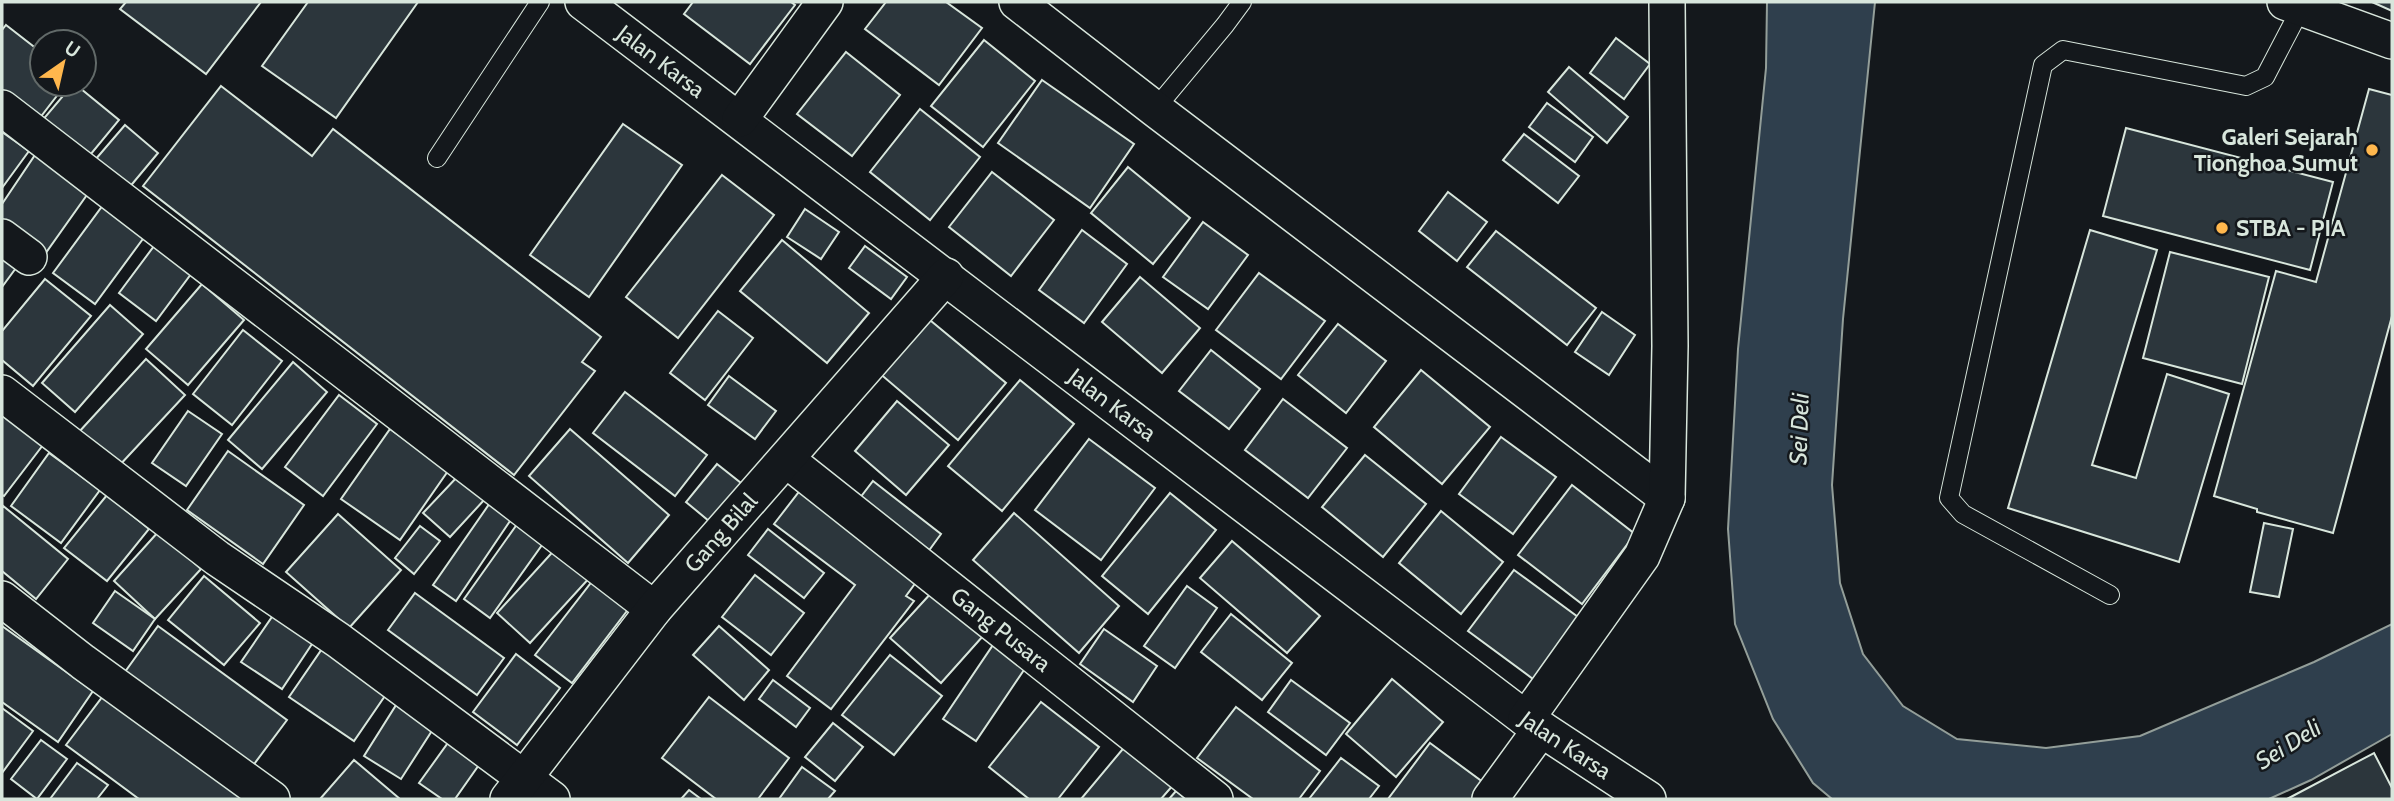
<svg xmlns="http://www.w3.org/2000/svg" width="2394" height="801" viewBox="0 0 2394 801" font-family="Cabin,sans-serif">
	<rect width="100%" height="100%" fill="#14181c"/>
	<!-- water -->
	<polygon fill="#2f3f4d" stroke="#939e99" stroke-width="2" points="1767,2 1875,2 1843,319 1832,485 1840,583 1863,654 1903,706 1957,739 2046,748 2140,736 2314,662 2392,624 2392,734 2311,780 2269,799 1832,799 1813,783 1773,719 1735,624 1728,529 1738,349 1766,68"/>
	<!-- building -->
	<g fill="#2c363c" stroke="#d8e6dc" stroke-width="2">
		<polygon points="126,2 261,2 206,74 120,9"/>
		<polygon points="308,2 418,2 336,118 262,66"/>
		<polygon points="693,2 791,2 795,5 750,64 684,14"/>
		<polygon points="886,2 946,2 982,28 939,85 865,29"/>
		<polygon points="2372,2 2392,2 2392,11"/>
		<polygon points="6,25 42,53 42,84 66,84 32,128 2,104 2,30"/>
		<polygon points="1616,38 1650,64 1624,99 1590,73"/>
		<polygon points="984,40 1035,81 983,147 931,106"/>
		<polygon points="846,52 900,95 852,156 797,114"/>
		<polygon points="1569,67 1628,117 1607,143 1548,92"/>
		<polygon points="1042,80 1134,144 1090,208 998,143"/>
		<polygon points="73,84 75,84 119,120 81,166 35,129"/>
		<polygon points="221,86 312,156 333,129 601,337 582,362 595,371 514,475 143,186"/>
		<polygon points="2369,89 2392,95 2392,316 2333,533 2257,512 2257,509 2214,496 2276,271 2316,282"/>
		<polygon points="1547,103 1593,137 1575,162 1529,127"/>
		<polygon points="920,109 980,157 930,220 870,172"/>
		<polygon points="623,124 682,165 589,297 530,255"/>
		<polygon points="125,125 158,153 123,195 89,167"/>
		<polygon points="2126,128 2333,182 2310,270 2103,216"/>
		<polygon points="2,132 29,151 2,188"/>
		<polygon points="1524,134 1579,176 1558,203 1503,160"/>
		<polygon points="35,155 89,192 45,254 2,223 2,204"/>
		<polygon points="1128,167 1190,218 1153,264 1091,213"/>
		<polygon points="992,172 1054,220 1011,276 949,227"/>
		<polygon points="722,175 774,215 678,338 626,297"/>
		<polygon points="1448,192 1487,222 1457,261 1419,231"/>
		<polygon points="106,201 148,232 95,304 53,273"/>
		<polygon points="805,209 839,232 821,259 787,237"/>
		<polygon points="1203,222 1248,255 1208,309 1163,277"/>
		<polygon points="1082,230 1127,264 1084,323 1039,290"/>
		<polygon points="2090,230 2157,250 2092,465 2136,478 2167,374 2229,394 2179,562 2008,508"/>
		<polygon points="1496,231 1596,308 1567,345 1467,267"/>
		<polygon points="160,238 197,266 156,321 119,293"/>
		<polygon points="782,240 869,313 827,363 740,291"/>
		<polygon points="865,246 907,277 891,299 849,268"/>
		<polygon points="2170,252 2269,277 2242,384 2143,358"/>
		<polygon points="2,257 16,268 2,287"/>
		<polygon points="1259,273 1325,321 1281,379 1216,330"/>
		<polygon points="1140,277 1200,328 1162,373 1102,322"/>
		<polygon points="45,279 91,316 33,386 2,360 2,331"/>
		<polygon points="202,284 244,320 188,385 146,349"/>
		<polygon points="110,305 143,334 75,412 42,383"/>
		<polygon points="718,311 753,338 705,400 670,373"/>
		<polygon points="1602,312 1635,335 1609,375 1575,352"/>
		<polygon points="925,316 1006,383 958,440 878,372"/>
		<polygon points="1338,324 1386,361 1346,413 1298,375"/>
		<polygon points="243,330 282,361 232,425 193,394"/>
		<polygon points="1211,350 1260,389 1229,429 1179,391"/>
		<polygon points="146,359 185,395 117,468 78,433"/>
		<polygon points="293,362 327,392 262,469 228,440"/>
		<polygon points="1421,370 1490,427 1442,484 1374,427"/>
		<polygon points="729,376 776,411 755,439 708,405"/>
		<polygon points="1020,380 1074,424 1002,511 948,466"/>
		<polygon points="625,392 707,455 675,496 593,433"/>
		<polygon points="339,395 377,424 323,496 285,467"/>
		<polygon points="1283,399 1347,448 1308,498 1245,450"/>
		<polygon points="897,401 949,445 906,495 855,451"/>
		<polygon points="188,411 222,434 186,486 152,463"/>
		<polygon points="2,413 43,445 4,496 2,495"/>
		<polygon points="390,429 448,471 400,540 341,499"/>
		<polygon points="570,429 669,515 628,563 529,476"/>
		<polygon points="1501,437 1556,477 1513,534 1459,494"/>
		<polygon points="1089,439 1155,488 1101,560 1035,510"/>
		<polygon points="228,451 304,505 263,564 187,510"/>
		<polygon points="49,453 100,490 61,543 11,506"/>
		<polygon points="1365,455 1426,504 1383,557 1322,507"/>
		<polygon points="717,464 746,487 715,526 686,502"/>
		<polygon points="459,475 485,499 450,537 423,513"/>
		<polygon points="873,481 941,534 922,560 853,507"/>
		<polygon points="805,484 922,574 906,596 914,601 831,709 787,676 855,585 774,524"/>
		<polygon points="1572,485 1635,534 1582,604 1518,555"/>
		<polygon points="1170,493 1216,530 1148,614 1102,576"/>
		<polygon points="107,495 149,529 107,581 64,548"/>
		<polygon points="492,500 514,515 456,601 433,585"/>
		<polygon points="2,505 68,559 36,599 2,571"/>
		<polygon points="1441,511 1503,562 1461,614 1399,563"/>
		<polygon points="1014,513 1119,606 1079,653 973,560"/>
		<polygon points="338,514 401,570 349,628 286,572"/>
		<polygon points="520,520 547,538 490,618 464,599"/>
		<polygon points="2264,523 2293,529 2279,597 2250,592"/>
		<polygon points="420,526 440,541 414,574 395,558"/>
		<polygon points="768,529 824,573 804,598 748,555"/>
		<polygon points="159,531 201,569 155,619 114,581"/>
		<polygon points="1232,541 1320,616 1287,653 1200,578"/>
		<polygon points="559,545 592,575 530,643 497,613"/>
		<polygon points="1514,570 1578,617 1533,679 1468,631"/>
		<polygon points="597,575 633,603 572,683 535,655"/>
		<polygon points="755,575 804,613 771,655 722,617"/>
		<polygon points="204,576 260,623 224,665 168,620"/>
		<polygon points="1187,586 1217,608 1175,668 1144,646"/>
		<polygon points="115,591 155,619 133,651 93,623"/>
		<polygon points="933,591 983,636 941,683 890,638"/>
		<polygon points="415,593 504,658 477,695 388,630"/>
		<polygon points="274,614 314,641 282,689 241,662"/>
		<polygon points="1231,614 1292,663 1262,700 1201,652"/>
		<polygon points="2,626 93,691 58,742 2,702"/>
		<polygon points="158,626 287,720 246,775 117,683"/>
		<polygon points="719,626 769,670 744,700 693,655"/>
		<polygon points="1104,629 1157,666 1133,702 1080,664"/>
		<polygon points="995,642 1028,664 976,741 943,719"/>
		<polygon points="324,646 389,690 354,741 289,697"/>
		<polygon points="516,654 560,688 517,745 473,712"/>
		<polygon points="890,655 942,696 894,755 842,715"/>
		<polygon points="1392,679 1443,722 1396,777 1346,734"/>
		<polygon points="773,680 810,708 796,727 759,699"/>
		<polygon points="1291,680 1350,723 1326,755 1268,712"/>
		<polygon points="106,692 250,799 139,799 66,745"/>
		<polygon points="709,697 789,758 758,799 716,799 662,758"/>
		<polygon points="398,702 435,726 401,779 364,756"/>
		<polygon points="1041,702 1099,747 1058,799 1029,799 989,767"/>
		<polygon points="1236,707 1320,771 1299,799 1253,799 1197,758"/>
		<polygon points="2,708 33,731 2,773"/>
		<polygon points="833,723 863,747 835,781 805,757"/>
		<polygon points="41,740 67,759 37,799 11,779"/>
		<polygon points="450,740 481,762 455,799 442,799 419,783"/>
		<polygon points="1430,743 1495,791 1489,799 1388,799"/>
		<polygon points="1127,744 1174,784 1161,799 1081,799"/>
		<polygon points="2374,753 2392,788 2392,799 2287,799"/>
		<polygon points="1341,758 1379,786 1369,799 1309,799"/>
		<polygon points="354,760 400,799 320,799"/>
		<polygon points="77,763 108,785 97,799 50,799"/>
		<polygon points="802,767 835,791 828,799 779,799"/>
		<polygon points="689,790 701,799 681,799"/>
		<polygon points="1176,791 1186,799 1169,799"/>
	</g>
	<g fill="none" stroke-linecap="round" stroke-linejoin="round">
		<defs>
			<g id="lane">
				<polyline points="1155,109 1225,25 1242,2"/>
				<polyline points="437,158 540,2"/>
				<polyline points="2110,595 1963,514 1949,498 2043,65 2063,50 2246,86 2265,77 2301,8"/>
			</g>
			<g id="street">
				<path id="s1" d="M 583,2 L 1526,719 L 1648,799"/>
				<polyline points="1017,2 1155,109 1667,498"/>
				<polyline points="2285,2 2392,41"/>
				<polyline points="2,108 654,609"/>
				<polyline points="740,119 825,2"/>
				<polyline points="2,237 29,257"/>
				<polyline points="2,393 217,558 338,640 552,799"/>
				<path id="s2" d="M 787,460 L 1215,799"/>
				<polyline points="2,599 83,662 272,799"/>
				<polyline points="1526,719 1642,556 1667,498 1670,346 1667,2"/>
				<path id="s3" d="M 508,799 L 654,609 L 946,276"/>
				<polyline points="1490,799 1541,729"/>
			</g>
		</defs>
		<!-- lane casing -->
		<use href="#lane" stroke="#d8e6dc" stroke-width="20"/>
		<!-- street casing -->
		<use href="#street" stroke="#d8e6dc" stroke-width="38"/>
		<!-- lane -->
		<use href="#lane" stroke="#14181c" stroke-width="18"/>
		<!-- street -->
		<use href="#street" stroke="#14181c" stroke-width="35"/>
	</g>
	<!-- markers -->
	<g fill="#ffb74d" stroke="#14181c" stroke-width="2.5">
		<circle cx="2372" cy="150" r="7"/>
		<circle cx="2222" cy="228" r="7"/>
	</g>
	<g text-anchor="middle" dominant-baseline="central" stroke-width="5" stroke-linejoin="round" paint-order="stroke">
		<!-- street labels -->
		<g font-size="23" fill="#d8e6dc" stroke="#14181c">
			<text stroke="none"><textPath href="#s1" startOffset="98">Jalan Karsa</textPath></text>
			<text stroke="none"><textPath href="#s1" startOffset="665">Jalan Karsa</textPath></text>
			<text stroke="none"><textPath href="#s3" startOffset="341">Gang Bilal</textPath></text>
			<text stroke="none"><textPath href="#s2" startOffset="273">Gang Pusara</textPath></text>
			<text stroke="none"><textPath href="#s1" startOffset="1232">Jalan Karsa</textPath></text>
		</g>
		<!-- poi labels -->
		<g font-size="23" font-weight="bold" fill="#d8e6dc" stroke="#14181c" text-anchor="end">
			<text x="2358" y="137">Galeri Sejarah<tspan x="2358" dy="26">Tionghoa Sumut</tspan></text>
			<text x="2236" y="228" text-anchor="start">STBA - PIA</text>
		</g>
		<!-- water labels -->
		<g font-size="24" font-style="italic" fill="#d8e6dc" stroke="#14181c">
			<text transform="translate(1799 429) rotate(-88)">Sei Deli</text>
			<text transform="translate(2288 744) rotate(-32)">Sei Deli</text>
		</g>
	</g>
	<!-- border -->
	<rect width="2394" height="801" fill="none" stroke="#d8e6dc" stroke-width="7"/>
	<!-- north arrow -->
	<g transform="translate(63 63) rotate(34)"><circle r="33" fill="#14181c" stroke="#626a69" stroke-width="2"/>
	<path d="M0-5L12 26L0 18L-12 26Z" fill="#ffb74d"/>
	<text y="-10" font-size="19" font-weight="bold" text-anchor="middle" fill="#d8e6dc">U</text>
	</g>
</svg>
